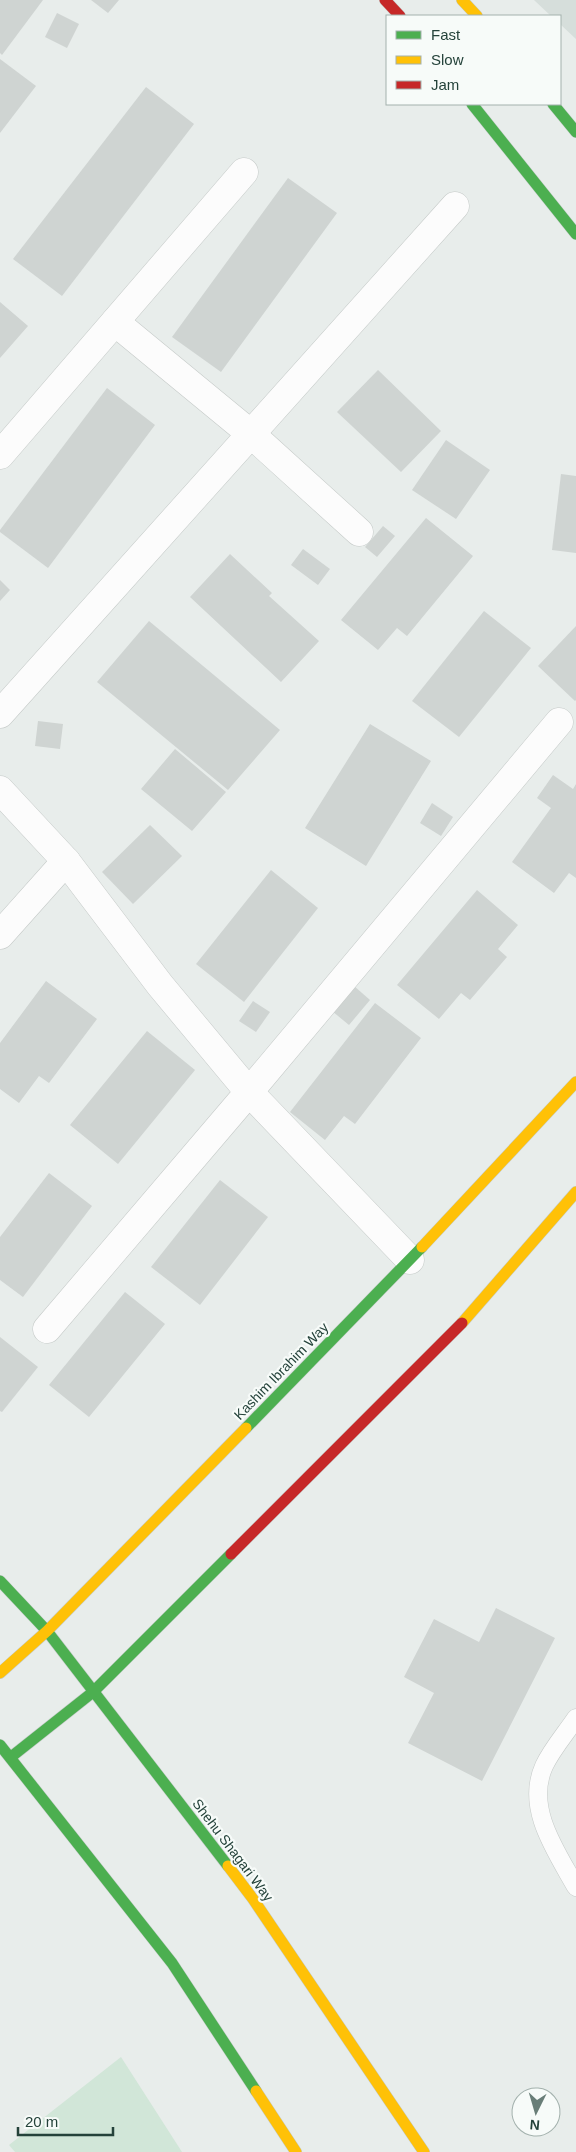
<svg xmlns="http://www.w3.org/2000/svg" width="576" height="2152" viewBox="0 0 576 2152" font-family="Arial,sans-serif">
	<rect width="100%" height="100%" fill="#e8edeb"/>
	<!-- built -->
	<polygon fill="#d6dedb" points="534,0 576,0 576,39 560,24 560,16 551,16"/>
	<!-- green -->
	<polygon fill="#d1e6d8" points="121,2057 182,2152 15,2152 9,2145"/>
	<!-- building -->
	<g fill="#cfd4d2">
		<polygon points="0,0 43,0 2,55 0,53"/>
		<polygon points="91,0 119,0 108,13"/>
		<polygon points="57,13 79,24 67,48 45,37"/>
		<polygon points="0,59 36,86 0,133"/>
		<polygon points="146,87 194,124 62,296 13,259"/>
		<polygon points="288,178 337,213 221,372 172,337"/>
		<polygon points="0,302 28,326 0,358"/>
		<polygon points="378,370 441,431 401,472 337,412"/>
		<polygon points="107,388 155,425 48,568 0,532 0,530"/>
		<polygon points="446,440 490,470 456,519 412,490"/>
		<polygon points="561,474 576,476 576,553 552,550"/>
		<polygon points="426,518 473,556 407,636 397,628 378,650 341,620"/>
		<polygon points="383,526 395,536 377,557 365,547"/>
		<polygon points="303,549 330,569 318,585 291,565"/>
		<polygon points="230,554 272,593 269,596 319,641 281,682 190,597"/>
		<polygon points="0,580 10,590 0,601"/>
		<polygon points="484,611 531,648 459,737 412,701"/>
		<polygon points="149,621 280,730 228,790 97,682"/>
		<polygon points="576,626 576,700 575,701 538,666"/>
		<polygon points="38,721 63,724 60,749 35,746"/>
		<polygon points="370,724 431,761 366,866 305,828"/>
		<polygon points="175,749 226,792 192,831 141,789"/>
		<polygon points="553,775 573,789 576,784 576,878 569,873 554,893 512,862 551,808 537,798"/>
		<polygon points="432,803 453,817 441,836 420,823"/>
		<polygon points="150,825 182,856 133,904 102,872"/>
		<polygon points="271,870 318,908 244,1002 196,964"/>
		<polygon points="477,890 518,925 498,949 507,957 470,1000 461,993 439,1019 397,985"/>
		<polygon points="46,981 97,1019 49,1083 39,1076 19,1103 0,1089 0,1043"/>
		<polygon points="354,986 370,1000 349,1025 332,1011"/>
		<polygon points="253,1001 270,1012 256,1032 239,1021"/>
		<polygon points="375,1003 421,1038 355,1124 344,1116 325,1140 290,1112"/>
		<polygon points="147,1031 195,1070 118,1164 70,1125"/>
		<polygon points="49,1173 92,1206 23,1297 0,1280 0,1237"/>
		<polygon points="220,1180 268,1217 200,1305 151,1267"/>
		<polygon points="125,1292 165,1324 89,1417 49,1385"/>
		<polygon points="0,1337 38,1367 2,1412 0,1411"/>
		<polygon points="496,1608 555,1638 482,1781 408,1743 434,1693 404,1677 434,1619 479,1642"/>
	</g>
	<g fill="none" stroke-linecap="round" stroke-linejoin="round">
		<defs>
			<path id="lane" d="M 576,1718 C 566,1733 552,1749 544,1766 C 525,1808 556,1851 576,1887"/>
			<g id="street">
				<polyline points="115,322 251,434 359,532"/>
				<polyline points="0,455 244,172"/>
				<polyline points="0,714 455,206"/>
				<polyline points="0,790 66,861 160,985 249,1092 410,1260"/>
				<polyline points="0,935 66,861"/>
				<polyline points="47,1329 249,1092 559,722"/>
			</g>
			<g id="fast">
				<polyline points="472,104 576,234"/>
				<polyline points="553,104 576,132"/>
				<polyline points="246,1428 422,1247"/>
				<polyline points="0,1581 47,1631 228,1866"/>
				<polyline points="0,1745 172,1963 256,2091"/>
				<polyline points="11,1757 93,1692 231,1554"/>
			</g>
			<g id="slow">
				<polyline points="462,0 477,16"/>
				<polyline points="422,1247 576,1082"/>
				<polyline points="462,1323 576,1192"/>
				<polyline points="0,1673 47,1631 246,1428"/>
				<polyline points="228,1866 253,1899 424,2152"/>
				<polyline points="256,2091 296,2152"/>
			</g>
			<g id="jam">
				<polyline points="385,0 400,16"/>
				<polyline points="231,1554 462,1323"/>
			</g>
		</defs>
		<!-- lane casing -->
		<use href="#lane" stroke="#c5cac8" stroke-width="19"/>
		<!-- street casing -->
		<use href="#street" stroke="#c5cac8" stroke-width="29"/>
		<!-- fast casing -->
		<use href="#fast" stroke="#c3cbc8" stroke-width="12"/>
		<!-- slow casing -->
		<use href="#slow" stroke="#c3cbc8" stroke-width="12"/>
		<!-- jam casing -->
		<use href="#jam" stroke="#c3cbc8" stroke-width="12"/>
		<!-- lane -->
		<use href="#lane" stroke="#fcfcfc" stroke-width="18"/>
		<!-- street -->
		<use href="#street" stroke="#fcfcfc" stroke-width="28"/>
		<!-- fast -->
		<use href="#fast" stroke="#4caf50" stroke-width="11"/>
		<!-- slow -->
		<use href="#slow" stroke="#ffc107" stroke-width="11"/>
		<!-- jam -->
		<use href="#jam" stroke="#c62828" stroke-width="11"/>
	</g>
	<g text-anchor="middle" dominant-baseline="central" stroke-width="4.5" stroke-linejoin="round" paint-order="stroke">
		<!-- street labels -->
		<g font-size="14" fill="#24423a" stroke="#f7fbf9">
			<text transform="translate(281 1371) rotate(-46)">Kashim Ibrahim Way</text>
			<text transform="translate(233 1850) rotate(53)">Shehu Shagari Way</text>
		</g>
	</g>
	<!-- legend -->
	<rect x="386" y="15" width="175" height="90" fill="#f7fbf9" stroke="#a3b1ad"/>
	<rect x="396" y="31" width="25" height="8" fill="#4caf50" stroke="#a3b1ad"/>
	<text x="431" y="40" font-size="15" fill="#24423a">Fast</text>
	<rect x="396" y="56" width="25" height="8" fill="#ffc107" stroke="#a3b1ad"/>
	<text x="431" y="65" font-size="15" fill="#24423a">Slow</text>
	<rect x="396" y="81" width="25" height="8" fill="#c62828" stroke="#a3b1ad"/>
	<text x="431" y="90" font-size="15" fill="#24423a">Jam</text>
	<!-- north arrow -->
	<g transform="translate(536 2112) rotate(185)"><circle r="24" fill="#f7fbf9" stroke="#a3b1ad"/>
	<path d="M0-4L9 19L0 12L-9 19Z" fill="#697e78"/>
	<text y="-8" font-size="14" font-weight="bold" text-anchor="middle" fill="#24423a">N</text>
	</g>
	<!-- scale -->
	<path d="M18 2127v8h95v-8" fill="none" stroke="#24423a" stroke-width="2.5"/>
	<text x="25" y="2127" font-size="15" fill="#24423a" stroke="#f7fbf9" stroke-width="4" paint-order="stroke">20 m</text>
</svg>
